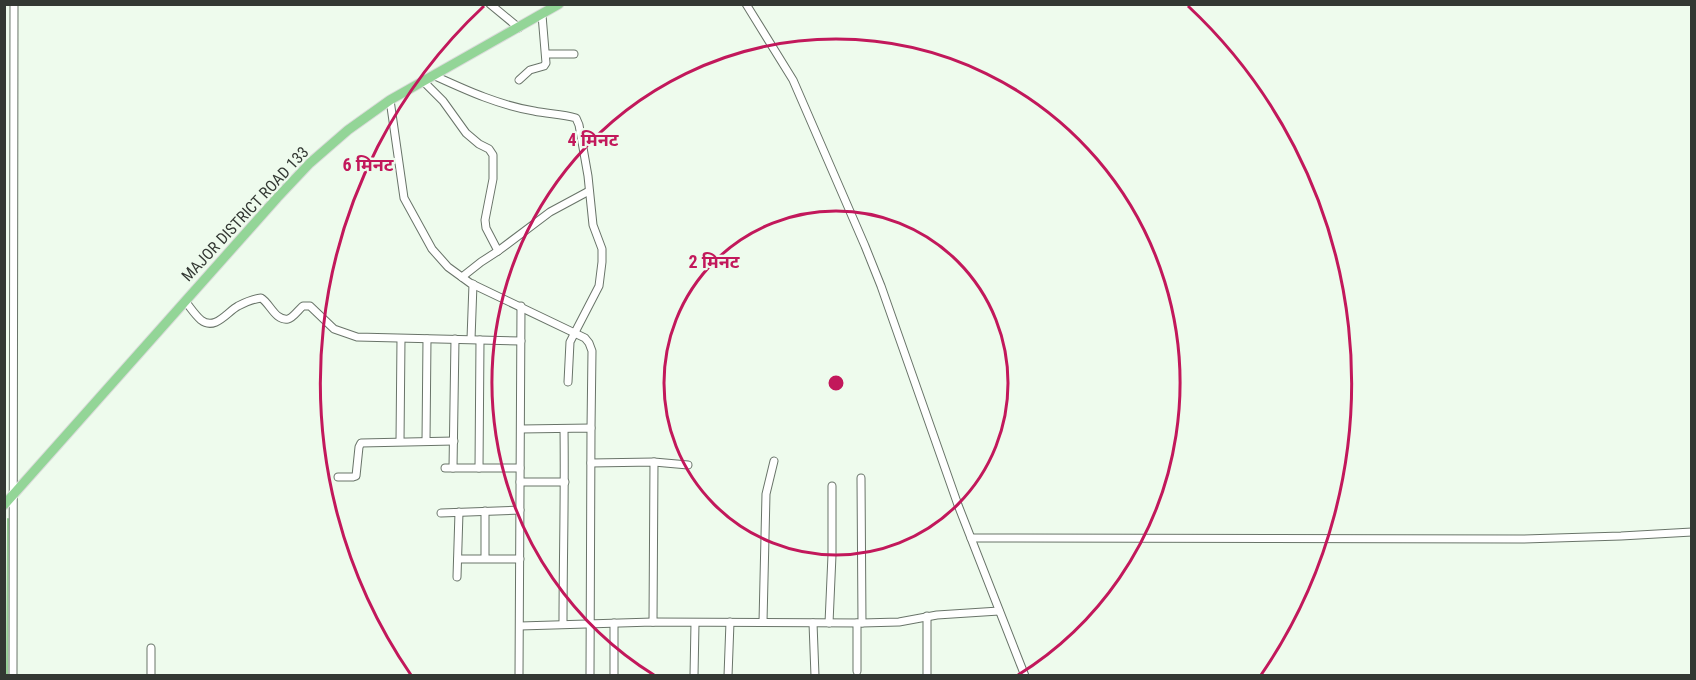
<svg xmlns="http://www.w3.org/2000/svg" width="1696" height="680" viewBox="0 0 1696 680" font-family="'Roboto Condensed','Noto Sans Devanagari',sans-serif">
	<rect width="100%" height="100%" fill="#eefbed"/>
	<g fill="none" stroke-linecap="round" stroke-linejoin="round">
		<!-- stream -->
		<polyline stroke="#93cc93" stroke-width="2" points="7,676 8,519"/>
		<defs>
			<g id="minor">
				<polyline points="490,4 519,28"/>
				<polyline points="746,4 793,80 865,246 881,286 958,505 1025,676"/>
				<polyline points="546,54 574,54"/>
				<path d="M 433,75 C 466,90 498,105 534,111 C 548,114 562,114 576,118 L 579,125 L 588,176 L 593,225 L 602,249 L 602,262 L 599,286 L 570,342 L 568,382"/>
				<polyline points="519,80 530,70 544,66 546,63 542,15"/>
				<polyline points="423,81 443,101 466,133 479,144 489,149 493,155 493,179 485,220 486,228 498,251"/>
				<polyline points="390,100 404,198 432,249 448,267 470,283 585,338 589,343 592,351 591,428"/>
				<polyline points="462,277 481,262 498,251 550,212 589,191"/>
				<path d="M 185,301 C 190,307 195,315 201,320 C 215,331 227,312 238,306 C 246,302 253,299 261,298 C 270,303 275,321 288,319 C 293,318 299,309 303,306 L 310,306 L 334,329 L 357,337 L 521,341"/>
				<polyline points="471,339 473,284"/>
				<polyline points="521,429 591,428 590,676"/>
				<polyline points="400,441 401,339"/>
				<polyline points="426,441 427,339"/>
				<polyline points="591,463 654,462 688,465"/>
				<polyline points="445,468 520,468"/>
				<polyline points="453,468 455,339"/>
				<polyline points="479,468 480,340"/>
				<polyline points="338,477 353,477 356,476 359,447 361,443 454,441"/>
				<polyline points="861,478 862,623"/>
				<polyline points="520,482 565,482"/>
				<polyline points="441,513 520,510"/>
				<polyline points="971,538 1523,539 1621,536 1692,532"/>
				<polyline points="485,558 485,511"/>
				<polyline points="458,559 520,559"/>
				<polyline points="457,577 459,512"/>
				<polyline points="653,622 654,462"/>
				<polyline points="763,622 766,494 774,461"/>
				<polyline points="614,623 614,676"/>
				<polyline points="813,623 815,676"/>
				<polyline points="829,623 832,555 832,486"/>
				<polyline points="857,623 857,671"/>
				<path d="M 563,624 C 563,559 565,494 564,429"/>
				<polyline points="520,626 653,622 862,623 899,622 937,615 999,611"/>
				<polyline points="151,648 151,676"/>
				<polyline points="13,676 14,4"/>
				<polyline points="519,676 521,306"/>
				<polyline points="694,676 695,623"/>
				<polyline points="728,676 730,622"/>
				<polyline points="927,676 927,616"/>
			</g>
			<polyline id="major" points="4,505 277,198 310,163 348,130 390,100 559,4"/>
		</defs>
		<!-- minor casing -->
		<use href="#minor" stroke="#697469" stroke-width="9"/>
		<!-- major casing -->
		<use href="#major" stroke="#dadbda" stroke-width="11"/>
		<!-- minor -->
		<use href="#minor" stroke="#fff" stroke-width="7"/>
		<!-- major -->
		<use href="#major" stroke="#93d597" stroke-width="9"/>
	</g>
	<!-- distance rings -->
	<g fill="none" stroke="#c2185b" stroke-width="3">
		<circle cx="836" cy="383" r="172"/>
		<path d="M654 675A344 344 0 1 1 1018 675"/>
		<path d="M411 675A516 516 0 0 1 484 6M1188 6A516 516 0 0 1 1261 675"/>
	</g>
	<g text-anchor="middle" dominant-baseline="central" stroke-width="4.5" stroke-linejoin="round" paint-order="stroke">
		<!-- street labels -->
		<g font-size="16" fill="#333833" stroke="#eefbed">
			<text transform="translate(245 214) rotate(-47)">MAJOR DISTRICT ROAD 133</text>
		</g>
	</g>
	<circle cx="836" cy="383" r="9" fill="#c2185b" stroke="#eefbed" stroke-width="3"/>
	<g font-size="18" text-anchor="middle" font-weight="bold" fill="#c2185b" stroke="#eefbed" stroke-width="4.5" stroke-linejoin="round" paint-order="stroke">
		<text x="593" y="146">4 मिनट</text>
		<text x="368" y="171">6 मिनट</text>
		<text x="714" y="268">2 मिनट</text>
	</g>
	<!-- border -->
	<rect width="1696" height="680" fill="none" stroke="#333833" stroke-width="12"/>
</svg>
